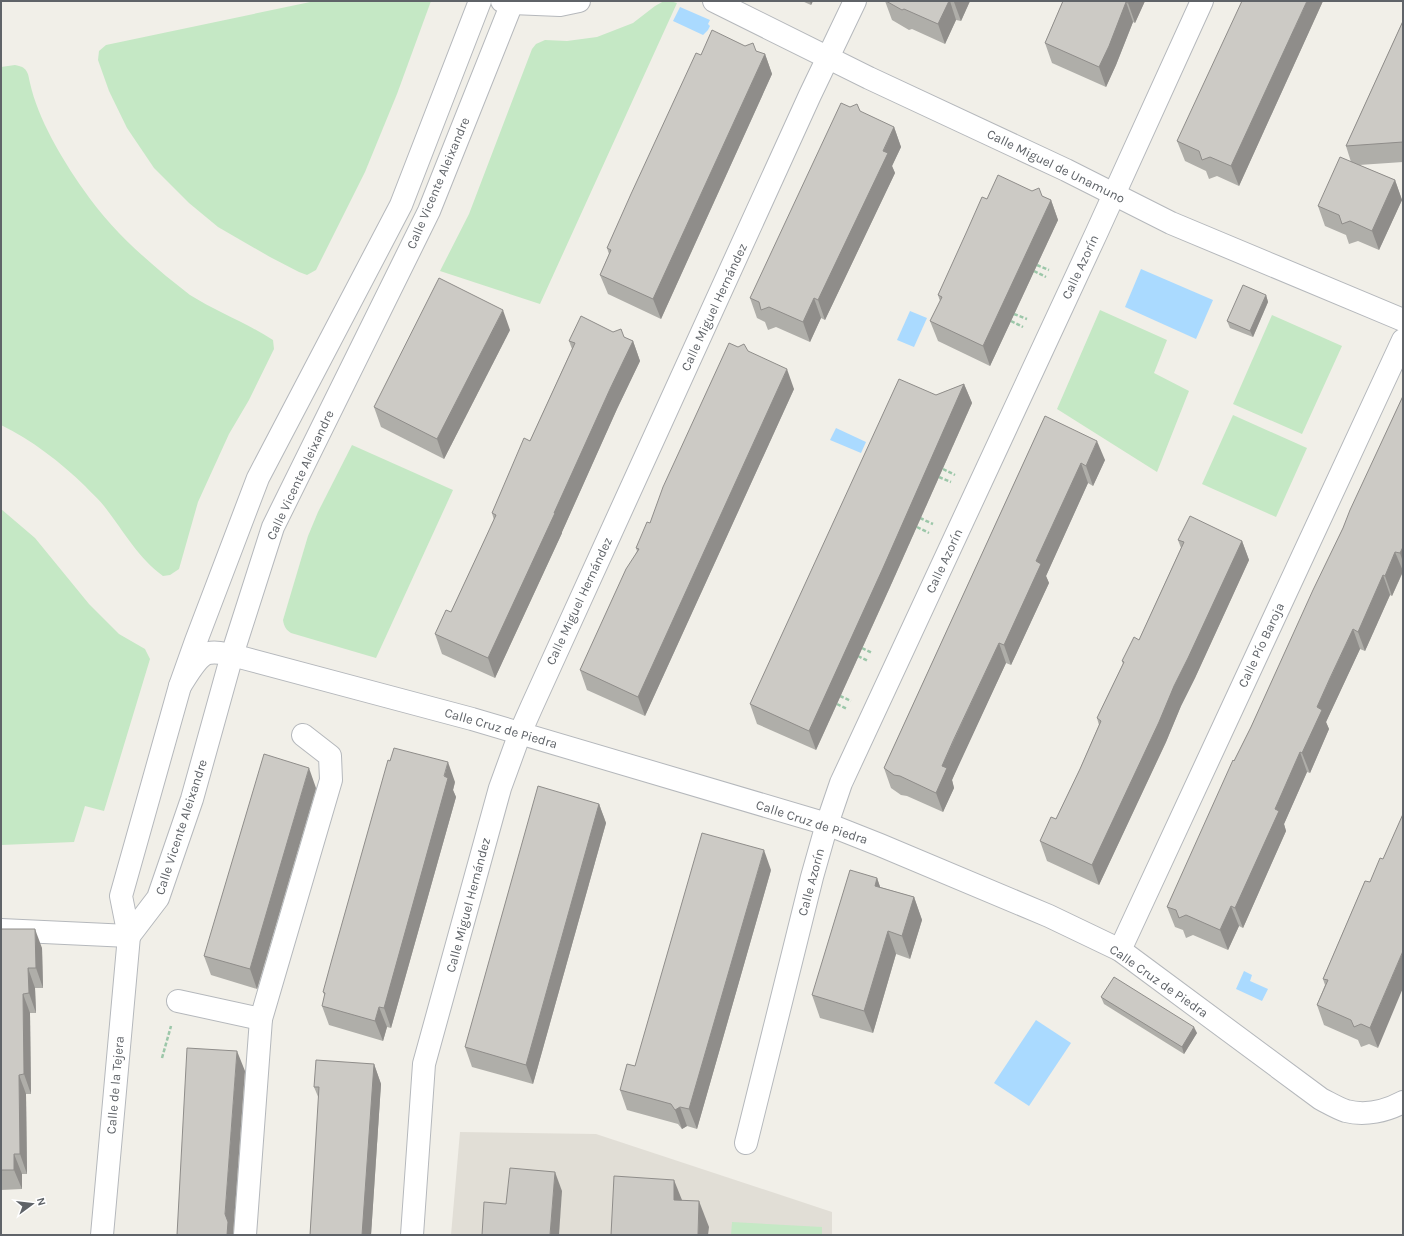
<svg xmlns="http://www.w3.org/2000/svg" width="1404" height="1236" viewBox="0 0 1404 1236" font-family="Karla,sans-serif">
	<rect width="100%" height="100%" fill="#f1efe8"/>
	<!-- education -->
	<polygon fill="#e1ded6" points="460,1132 596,1134 832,1212 832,1235 451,1235"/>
	<!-- green -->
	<g fill="#c5e8c5">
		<polygon points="315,1 431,1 397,94 365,172 316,270 307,275 299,272 270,257 218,227 189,203 154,168 127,128 109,91 98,60 99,51 106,45"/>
		<polygon points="664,1 670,1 677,3 540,304 440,271 469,214 532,49 536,44 545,40 567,41 597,37 633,23 655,6"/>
		<path d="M 15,65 C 27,67 28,72 30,83 C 38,119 62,159 83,189 C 106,223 135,250 166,276 C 174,282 182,289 190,295 C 217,312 247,323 273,340 L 274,349 L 249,400 L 229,434 L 198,502 L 179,569 L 170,575 L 163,576 C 138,558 123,530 104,506 C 99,499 91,493 85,486 C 60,462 32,440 1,425 L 1,67 Z"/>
		<polygon points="1100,310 1167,340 1154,373 1189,391 1157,472 1057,409"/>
		<polygon points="1272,315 1342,346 1302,434 1233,404"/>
		<polygon points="1233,415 1307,448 1276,517 1202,484"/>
		<path d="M 352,445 L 453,490 L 376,658 L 291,633 C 286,630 284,626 283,620 L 308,536 L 318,512 Z"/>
		<polygon points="1,509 35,538 89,604 119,634 145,649 150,659 104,811 85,806 74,842 1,845"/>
		<polygon points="732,1222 822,1227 822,1235 731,1235"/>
	</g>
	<!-- water -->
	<g fill="#aadaff">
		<polygon points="680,7 710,20 708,24 710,26 708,30 703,35 673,21"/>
		<polygon points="1141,269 1213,300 1196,339 1125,307"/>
		<polygon points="910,311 927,318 914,347 897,340"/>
		<polygon points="836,428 866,442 861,453 830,440"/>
		<polygon points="1244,971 1252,975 1250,981 1268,989 1262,1001 1236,989"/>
		<polygon points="1036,1020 1071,1043 1029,1106 994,1083"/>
	</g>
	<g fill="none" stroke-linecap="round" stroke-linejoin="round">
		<defs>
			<g id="minor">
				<polyline points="502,1 512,3 560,5 579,1"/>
				<polyline points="714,1 869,78 1066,170 1171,223 1403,320"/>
				<path d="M 180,686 C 186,677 198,655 209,653 C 217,651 225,654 232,655 L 472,719 L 827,824 L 880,845 L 1049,916 L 1120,950 L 1321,1099 C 1329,1103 1337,1108 1346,1111 C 1365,1116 1386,1111 1403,1102"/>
				<polyline points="1,930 129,936"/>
				<polyline points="129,936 158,898 192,799 232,655 273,527 429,211 512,3"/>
				<polyline points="1120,950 1403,340"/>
				<polyline points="178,1001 261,1019"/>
				<polyline points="746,1143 812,877 827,824 841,783 1096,234 1202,1"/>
				<polyline points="102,1235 129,936 121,896 180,686 196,641 258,478 401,205 480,1"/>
				<polyline points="245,1235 261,1019 331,780 330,756 303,735"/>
				<polyline points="412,1235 424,1064 500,788 520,733 532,706 810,95 855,1"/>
			</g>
		</defs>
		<!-- minor casing -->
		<use href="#minor" stroke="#b5b8bc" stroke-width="24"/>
		<!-- path -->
		<g stroke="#9cc7a9" stroke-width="2.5" stroke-dasharray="4 2" stroke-linecap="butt">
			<polyline points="1037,265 1049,270"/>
			<polyline points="1034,271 1046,277"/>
			<polyline points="1014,314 1027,319"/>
			<polyline points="1011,321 1023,327"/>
			<polyline points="943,469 955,475"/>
			<polyline points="939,477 951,482"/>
			<polyline points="920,518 933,524"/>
			<polyline points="917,527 929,533"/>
			<polyline points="862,648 872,653"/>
			<polyline points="858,656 868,661"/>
			<polyline points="840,696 851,701"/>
			<polyline points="837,704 847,709"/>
			<polyline points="162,1058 171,1026"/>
		</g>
		<!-- minor -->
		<use href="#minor" stroke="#fff" stroke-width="22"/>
	</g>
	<!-- wall -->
	<g fill="#afaea9">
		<polygon points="802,1 813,1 811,5"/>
		<polygon points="885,1 970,1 961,21 956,20 945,44 912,29 909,30 892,20"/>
		<polygon points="1063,1 1145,1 1135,23 1133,22 1116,65 1106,87 1052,63 1045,43"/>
		<polygon points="1323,1 1239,186 1217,176 1209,179 1206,171 1185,161 1177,141"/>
		<polygon points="1403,21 1403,162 1359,165 1395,180 1402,200 1379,250 1358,241 1349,244 1346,235 1325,226 1318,206 1351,162 1346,146"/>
		<polygon points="756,51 765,54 772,74 661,319 608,294 600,275 609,254 607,248 701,55"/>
		<polygon points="894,127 901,147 892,166 895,173 825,320 821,318 810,342 776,327 768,330 765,322 757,318 750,298"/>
		<polygon points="1042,196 1051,200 1058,220 990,366 938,341 930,321 940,301 938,295 987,199"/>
		<polygon points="1266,295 1268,302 1253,337 1230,328 1227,321"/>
		<polygon points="510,330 444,459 381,427 374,407"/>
		<polygon points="624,337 633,341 640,361 617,409 562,532 562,533 495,678 442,654 435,634 451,612 494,520 492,513 530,441 572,349 569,341"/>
		<polygon points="738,347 748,351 794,389 645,716 587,690 580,670 637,551 636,548 650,523"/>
		<polygon points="964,384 972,403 890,587 816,750 757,724 750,704 936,395"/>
		<polygon points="1403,396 1403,572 1392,596 1390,595 1365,651 1360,649 1326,722 1329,729 1310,773 1307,772 1284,824 1286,831 1243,928 1239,926 1228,950 1193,935 1186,938 1183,930 1175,927 1167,907 1234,761 1251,727 1343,528"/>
		<polygon points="1045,416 1105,460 1093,486 1088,483 1046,576 1049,583 1011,665 1006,663 960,761 952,780 954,788 943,812 907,796 901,795 891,788 884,768"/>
		<polygon points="1178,540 1242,541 1249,560 1195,678 1181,706 1166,742 1099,885 1047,861 1040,841 1056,819 1080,769 1099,725 1097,718 1123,664 1122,661 1139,640 1181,548"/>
		<polygon points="455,782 453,790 456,797 391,1028 387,1027 383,1041 329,1025 322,1006 325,996 323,992"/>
		<polygon points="316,788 257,989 211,975 204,956"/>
		<polygon points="599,804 606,823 533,1084 472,1067 465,1047"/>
		<polygon points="771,870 697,1129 687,1126 682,1129 678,1124 627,1110 620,1090 635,1066"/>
		<polygon points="877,878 880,887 914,897 922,920 910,959 896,954 873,1033 820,1018 812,995"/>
		<polygon points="1365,881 1378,1048 1369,1044 1361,1047 1358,1040 1324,1025 1317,1005 1325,985 1323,979"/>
		<polygon points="1,929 42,948 43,988 35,988 36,1013 30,1013 31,1094 26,1094 27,1174 22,1174 22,1189 1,1190"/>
		<polygon points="1101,997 1197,1033 1184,1054 1104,1004"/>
		<polygon points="374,1064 381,1084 371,1235 310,1235 319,1099 314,1087"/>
	</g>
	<!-- shaded-wall -->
	<g fill="#8f8d8a">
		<polygon points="810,1 813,1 811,5"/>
		<polygon points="949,1 950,1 956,20 945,44 938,24"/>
		<polygon points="954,1 970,1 961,21 954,2"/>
		<polygon points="1129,1 1145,1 1135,23 1128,3"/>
		<polygon points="1307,1 1323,1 1239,186 1231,166"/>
		<polygon points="1126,2 1133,22 1116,65 1106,87 1099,67"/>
		<polygon points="765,54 772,74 661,319 653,299"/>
		<polygon points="894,127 901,147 892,166 895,173 825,320 818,300"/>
		<polygon points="1395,180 1402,200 1379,250 1372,231"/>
		<polygon points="1051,200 1058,220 990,366 983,346"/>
		<polygon points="1266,295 1268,302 1253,337 1250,331"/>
		<polygon points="814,298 821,318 810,342 803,322"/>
		<polygon points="503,310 510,330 444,459 437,439"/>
		<polygon points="633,341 640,361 617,409 562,532 562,533 495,678 488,658 610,389"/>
		<polygon points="787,369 794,389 645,716 638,697"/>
		<polygon points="964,384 972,403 890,587 816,750 809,731"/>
		<polygon points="1097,441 1105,460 1093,486 1086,466"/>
		<polygon points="1081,463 1088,483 1046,576 1049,583 1011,665 1004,645 1036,561"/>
		<polygon points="1242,541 1249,560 1195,678 1181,706 1166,742 1099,885 1092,865 1174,686"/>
		<polygon points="1403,547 1403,562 1400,553"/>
		<polygon points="1395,552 1403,571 1392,596 1385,576"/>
		<polygon points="1383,575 1390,595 1365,651 1358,632"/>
		<polygon points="1353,629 1360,649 1326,722 1329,729 1310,773 1302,753 1317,707"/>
		<polygon points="999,643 1006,663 952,780 954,788 943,812 936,793 942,766"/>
		<polygon points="1300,752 1307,772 1284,824 1286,831 1243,928 1235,908 1275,809"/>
		<polygon points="448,762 455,782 453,790 456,797 391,1028 384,1008"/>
		<polygon points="309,768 316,788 257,989 250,969"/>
		<polygon points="599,804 606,823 533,1084 526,1065"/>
		<polygon points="764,850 771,870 697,1129 689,1109"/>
		<polygon points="877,878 885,901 875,886"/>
		<polygon points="914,897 922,920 910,959 902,936"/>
		<polygon points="1231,906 1239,926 1228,950 1220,930"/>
		<polygon points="35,929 42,948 43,988 36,968"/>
		<polygon points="888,931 896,954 873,1033 864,1011"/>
		<polygon points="1403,951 1403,988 1378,1048 1370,1028"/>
		<polygon points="28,968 35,988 36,1013 29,993"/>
		<polygon points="23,994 30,1013 31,1094 24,1074"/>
		<polygon points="379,1007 387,1027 383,1041 375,1021"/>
		<polygon points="1194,1027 1197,1033 1184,1054 1182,1047"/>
		<polygon points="237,1051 245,1071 233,1235 227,1235 225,1214"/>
		<polygon points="374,1064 381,1084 371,1235 362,1235"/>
		<polygon points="19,1075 26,1094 27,1174 20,1154"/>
		<polygon points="680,1107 687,1126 682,1129 675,1110"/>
		<polygon points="14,1154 22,1174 22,1189 14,1170"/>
		<polygon points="555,1172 562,1191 559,1235 550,1235"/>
		<polygon points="674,1180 684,1205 674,1200"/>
		<polygon points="699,1201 709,1227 708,1235 698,1235"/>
	</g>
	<!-- building -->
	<g fill="#cccac5" stroke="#8f8d8a">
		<polygon points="886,1 949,1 938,24 904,9 902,10"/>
		<polygon points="1063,1 1129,1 1128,3 1126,2 1109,46 1099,67 1045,43"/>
		<polygon points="1242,1 1307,1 1231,166 1210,157 1202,160 1199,151 1177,141"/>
		<polygon points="1403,21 1403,142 1346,146"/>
		<polygon points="712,30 745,46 753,43 756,51 765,54 653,299 600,275 611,250 607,248 631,194 696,53 701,55"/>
		<polygon points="841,103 850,107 857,104 860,111 894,127 883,151 888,153 818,300 814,298 803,322 769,307 761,310 759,302 750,298"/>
		<polygon points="1340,157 1395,180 1372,231 1350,221 1342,224 1339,215 1318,206"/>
		<polygon points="998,175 1032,191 1039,188 1042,196 1051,200 983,346 930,321 942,297 938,295 967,231 982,197 987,199"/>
		<polygon points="439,278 503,310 437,439 374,407"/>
		<polygon points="1243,285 1266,295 1250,331 1227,321"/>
		<polygon points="581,316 613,332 621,329 624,337 633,341 610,389 554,513 555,513 488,658 435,634 446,610 451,612 485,539 496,515 492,513 524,438 530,441 575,343 569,341"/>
		<polygon points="729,343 738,347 744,344 748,351 787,369 638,697 580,670 626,569 639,549 636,548 647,522 650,523 663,487"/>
		<polygon points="899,379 936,395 964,384 883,568 809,731 750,704"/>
		<polygon points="1403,396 1403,547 1400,553 1395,552 1385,576 1383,575 1358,632 1353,629 1330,678 1317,707 1322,710 1302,753 1300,752 1275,809 1279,811 1235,908 1231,906 1220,930 1186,915 1179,918 1176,910 1167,907 1233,760 1234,761 1251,727 1313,590 1343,528 1350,510"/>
		<polygon points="1045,416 1097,441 1086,466 1081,463 1036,561 1041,564 1004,645 999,643 953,741 942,766 947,768 936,793 900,776 894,775 884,768"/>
		<polygon points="1190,516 1242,541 1188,658 1174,686 1159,722 1092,865 1040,841 1051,817 1056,819 1080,769 1101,721 1097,718 1124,662 1122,661 1134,637 1139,640 1184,542 1178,540"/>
		<polygon points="394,748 448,762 444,776 448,778 384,1008 379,1007 375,1021 322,1006 325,993 323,992 332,959 388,760 390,761"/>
		<polygon points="264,754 309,768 250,969 204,956"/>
		<polygon points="538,786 599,804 526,1065 465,1047"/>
		<polygon points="1403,814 1403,951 1370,1028 1361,1024 1354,1027 1351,1020 1317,1005 1328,980 1323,979 1365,881 1370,882 1380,858 1383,859"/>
		<polygon points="702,833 764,850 689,1109 680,1107 675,1110 671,1104 620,1090 627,1064 635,1066"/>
		<polygon points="850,870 877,878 875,886 914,897 902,936 888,931 864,1011 812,995"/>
		<polygon points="1,929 35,929 36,968 28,968 29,993 23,994 24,1074 19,1075 20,1154 14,1154 14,1170 1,1170"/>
		<polygon points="1114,977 1194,1027 1182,1047 1101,997"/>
		<polygon points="187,1048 237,1051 225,1214 228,1222 227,1235 177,1235"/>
		<polygon points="316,1060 374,1064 362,1235 310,1235 319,1087 314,1087"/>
		<polygon points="510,1168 555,1172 550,1235 482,1235 484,1202 506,1204"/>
		<polygon points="614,1176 674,1180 674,1200 699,1201 698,1235 611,1235"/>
	</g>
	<g text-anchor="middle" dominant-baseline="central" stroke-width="3" stroke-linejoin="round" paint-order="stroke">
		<!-- street labels -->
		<g font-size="13" fill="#5f6368" stroke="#fff">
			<text transform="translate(1056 166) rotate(26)">Calle Miguel de Unamuno</text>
			<text transform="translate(438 183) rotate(-67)">Calle Vicente Aleixandre</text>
			<text transform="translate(1080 267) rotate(-65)">Calle Azorín</text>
			<text transform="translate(714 307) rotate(-65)">Calle Miguel Hernández</text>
			<text transform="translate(300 475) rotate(-65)">Calle Vicente Aleixandre</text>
			<text transform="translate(944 561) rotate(-65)">Calle Azorín</text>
			<text transform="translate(579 601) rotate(-65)">Calle Miguel Hernández</text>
			<text transform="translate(1261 645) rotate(-65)">Calle Pío Baroja</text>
			<text transform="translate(501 728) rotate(16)">Calle Cruz de Piedra</text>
			<text transform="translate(812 822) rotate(18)">Calle Cruz de Piedra</text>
			<text transform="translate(181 827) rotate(-72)">Calle Vicente Aleixandre</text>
			<text transform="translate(811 882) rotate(-75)">Calle Azorín</text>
			<text transform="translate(468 905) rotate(-75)">Calle Miguel Hernández</text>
			<text transform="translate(1159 981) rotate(35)">Calle Cruz de Piedra</text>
			<text transform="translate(115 1085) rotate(-85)">Calle de la Tejera</text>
		</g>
	</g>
	<!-- border -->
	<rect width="1404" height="1236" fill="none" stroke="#5f6368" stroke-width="4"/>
	<!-- north arrow -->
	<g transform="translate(32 1204) rotate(75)" stroke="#ffffff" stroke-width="3" paint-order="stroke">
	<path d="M0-3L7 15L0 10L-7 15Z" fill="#5f6368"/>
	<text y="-6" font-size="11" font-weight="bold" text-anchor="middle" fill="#5f6368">N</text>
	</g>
</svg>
